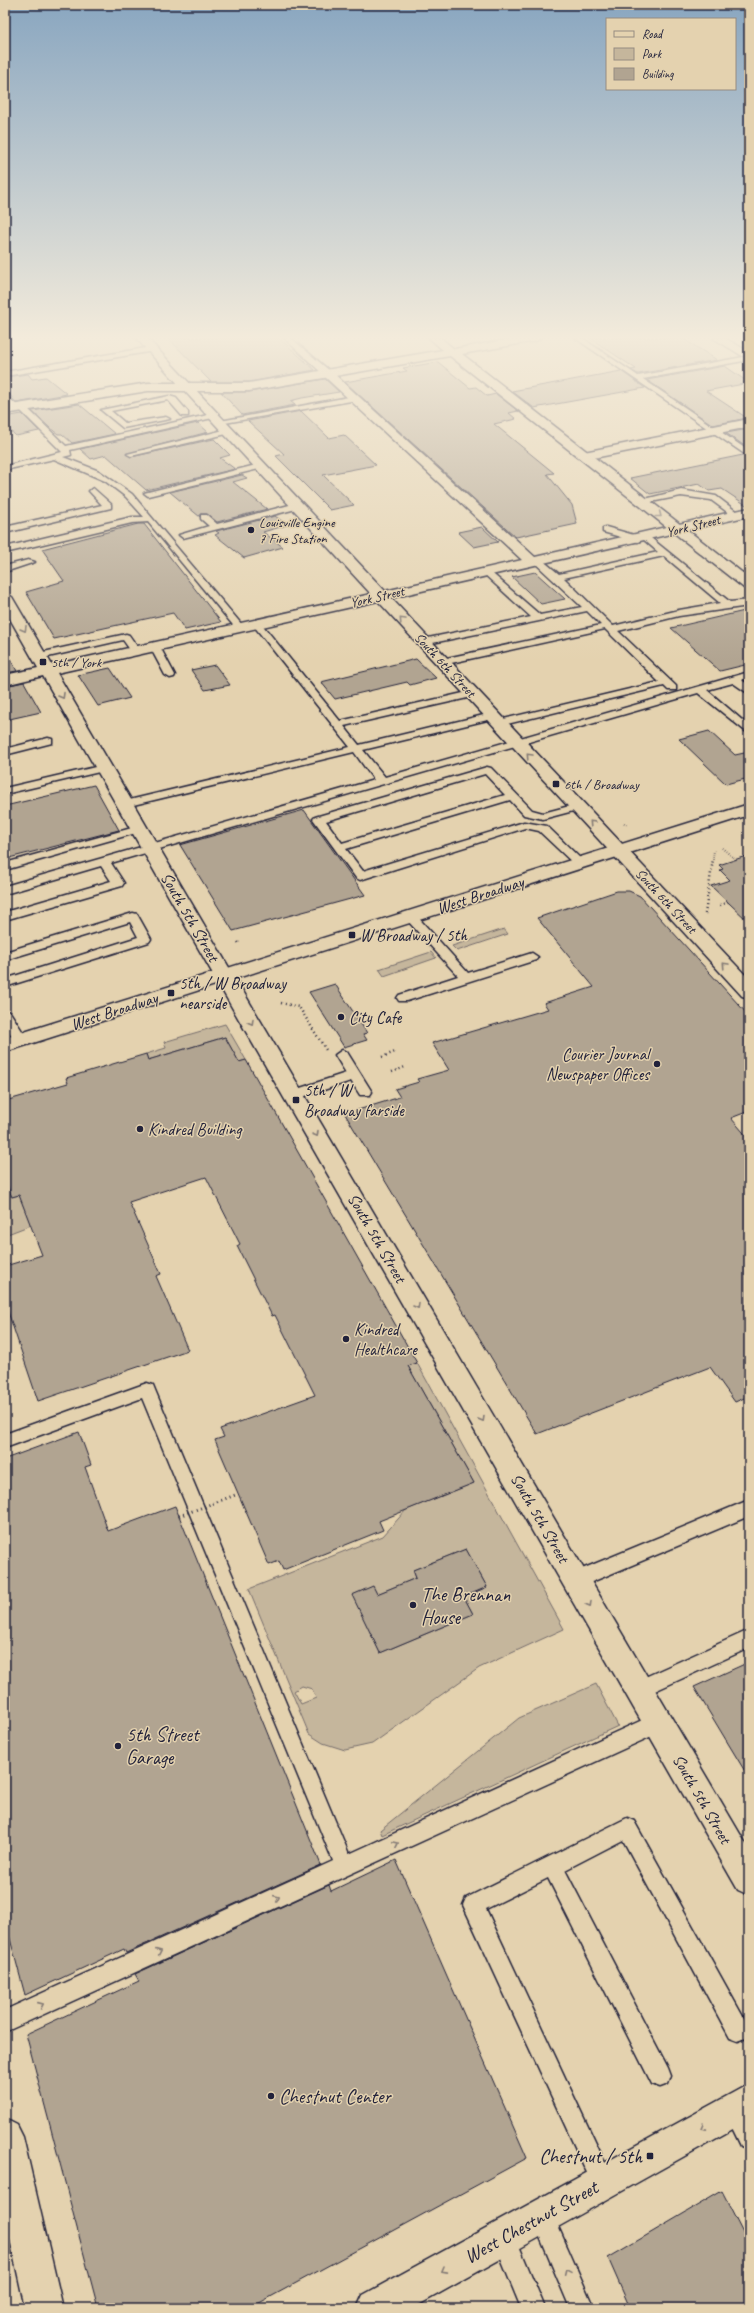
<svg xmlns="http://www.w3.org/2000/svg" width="754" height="2313" viewBox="0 0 754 2313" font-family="Caveat,sans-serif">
	<rect width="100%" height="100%" fill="#e4d2af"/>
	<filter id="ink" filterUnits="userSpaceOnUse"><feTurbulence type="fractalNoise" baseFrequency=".025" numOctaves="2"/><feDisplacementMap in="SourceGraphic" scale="8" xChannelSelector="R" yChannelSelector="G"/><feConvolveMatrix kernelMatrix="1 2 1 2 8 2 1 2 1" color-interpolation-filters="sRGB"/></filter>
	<g filter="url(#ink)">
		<!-- green -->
		<g fill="#c5b69c" stroke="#746c6c" fill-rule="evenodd">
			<polygon points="504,929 508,934 457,951 452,946"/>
			<polygon points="431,952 436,958 384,976 379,969"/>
			<polygon points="225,1024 246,1060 239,1062 225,1037 148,1060 146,1054 166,1048 164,1042"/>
			<polygon points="5,1180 11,1197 19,1195 31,1225 5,1235"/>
			<path d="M 417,1363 L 564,1629 L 479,1668 L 372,1744 L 345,1750 L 323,1743 L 309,1734 L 249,1589 L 383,1536 L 406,1510 L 474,1483 L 408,1366 ZM 466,1549 L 487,1587 L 464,1597 L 473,1614 L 380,1653 L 353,1595 L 373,1587 L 377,1594 L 416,1578 L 413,1570 ZM 302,1686 L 312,1689 L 316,1698 L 301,1704 L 294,1691 Z"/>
			<polygon points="596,1684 618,1726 382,1835 380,1830 519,1718"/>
		</g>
		<!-- building -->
		<g fill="#b1a491" stroke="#22223b">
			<polygon points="168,338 279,338 315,370 249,382 211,382"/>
			<polygon points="590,338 682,338 717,360 638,374 631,370 636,369"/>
			<polygon points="438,362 470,388 476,387 487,396 496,394 518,411 509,413 516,419 494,424 554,473 547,474 572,505 577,524 516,537 345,382 407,371 403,368"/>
			<polygon points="725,366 749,383 706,391 747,418 713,425 647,380"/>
			<polygon points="621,371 645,388 534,408 512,391"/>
			<polygon points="28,374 32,379 46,377 67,394 16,403 5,388 5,377"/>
			<polygon points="325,379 339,392 302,398 290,401 295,405 242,415 221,392 249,392"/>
			<polygon points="79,404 115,434 72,443 62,434 58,434 50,428 32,411"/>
			<polygon points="301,411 329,438 344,435 376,465 323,475 354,505 330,510 276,456 284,454 248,421"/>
			<polygon points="22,414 39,431 16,436 5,426 5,417"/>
			<polygon points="198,423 208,432 126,454 131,457 214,439 230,455 220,458 235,469 146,490 106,455 91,459 80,449"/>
			<polygon points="749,429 749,449 726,433"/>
			<polygon points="743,455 749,458 749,507 722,489 709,491 699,484 650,494 630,478"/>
			<polygon points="242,475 247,478 233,482 267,509 217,522 207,514 200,514 200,517 170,492"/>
			<polygon points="275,516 287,525 263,532 283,547 244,558 215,535 219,533 216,531"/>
			<polygon points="138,524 144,524 221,622 185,630 173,613 54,639 26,592 64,581 42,549"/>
			<polygon points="482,527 498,542 474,547 458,532"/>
			<polygon points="535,572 565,599 541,604 512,577"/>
			<polygon points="749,610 749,664 720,671 671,628"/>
			<polygon points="5,650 17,671 5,673"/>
			<polygon points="416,659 436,678 410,685 407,682 335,699 321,682"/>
			<polygon points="215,665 230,685 205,690 191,670"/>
			<polygon points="110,668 130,698 98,706 78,675"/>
			<polygon points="24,682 41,712 5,720 5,686"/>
			<polygon points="709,731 735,755 749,752 749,778 726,784 679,739"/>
			<polygon points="94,785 119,830 5,859 5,806"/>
			<polygon points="304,810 365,895 233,931 180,845"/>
			<polygon points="749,855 749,922 711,886 730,880 720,870 723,869 719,865"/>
			<polygon points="617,891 629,891 640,896 749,1016 749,1111 731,1118 749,1139 749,1396 735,1402 710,1367 537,1434 345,1114 400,1097 395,1089 419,1082 417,1079 449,1070 432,1043 548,1009 544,1003 594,987 537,918"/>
			<polygon points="335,984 367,1033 363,1034 367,1040 344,1047 309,992"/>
			<polygon points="225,1037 239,1062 246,1060 417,1363 408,1366 474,1483 379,1521 383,1530 283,1570 279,1561 269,1565 215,1440 224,1437 220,1429 315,1395 275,1315 272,1316 237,1246 240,1244 206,1177 129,1202 161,1274 156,1276 188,1350 38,1401 5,1303 5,1266 42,1255 19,1195 12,1197 5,1180 5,1101 68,1083 66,1078 146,1054 148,1060"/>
			<polygon points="79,1432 91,1465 85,1467 108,1531 175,1506 321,1865 126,1953 124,1949 25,1995 5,1920 5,1459"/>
			<polygon points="466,1549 487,1587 464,1597 473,1614 380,1653 352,1595 373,1586 377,1594 416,1578 413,1570"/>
			<polygon points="749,1662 749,1778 694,1687"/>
			<polygon points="396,1860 527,2158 250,2308 98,2308 26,2034 139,1981 135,1974 329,1885 331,1891"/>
			<polygon points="722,2191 749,2244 749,2308 630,2308 608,2258"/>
		</g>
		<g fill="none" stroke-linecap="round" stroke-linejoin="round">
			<defs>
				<g id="service">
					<polygon points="139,338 157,338 142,341"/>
					<polygon points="284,338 291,338 331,372 331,376 325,376"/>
					<polygon points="575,338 582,338 638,376 749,356 749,360 643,379 749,451 749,457"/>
					<polygon points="151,347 154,347 154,351 5,376 5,372"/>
					<polygon points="5,395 18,406 24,405 66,446 217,413 217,417 70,450 71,455 63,457 99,471 132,494 243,626 243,630 237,630 148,522 132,523 5,553 5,547 132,517 144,517 126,497 105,481 54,459 5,470 5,466 62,452 19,409 13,410 5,401"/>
					<polygon points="169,396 176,398 188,412 188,416 182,416 168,400 111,411 125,423 166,417 170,419 123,428 101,410"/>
					<polygon points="354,396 358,398 357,400 219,424 215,422"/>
					<polygon points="228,429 231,429 231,433 131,456 127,454"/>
					<polygon points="260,464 263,464 263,468 148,496 144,493"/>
					<polygon points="93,488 111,504 111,508 5,533 5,527 102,505 89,491"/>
					<polygon points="681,490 716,496 741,515 734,517 711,500 681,496 641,504 637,501"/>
					<polygon points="297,503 300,504 300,508 183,538 179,535 209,526 201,519 201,515 207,515 217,524"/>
					<polygon points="606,527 641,537 642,539 638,542 603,532 603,528"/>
					<path d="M 646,534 L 730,602 L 749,600 L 749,606 L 679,616 L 618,631 L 676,686 L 676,690 L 668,690 L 664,686 L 499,726 L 494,723 L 495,721 L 659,682 L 605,629 L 442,665 L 437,662 L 442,659 L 601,625 L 587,611 L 423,645 L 418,642 L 423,639 L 531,617 L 484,574 L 482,572 L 487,569 L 540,615 L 582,607 L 535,563 L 535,559 L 541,559 L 559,574 L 658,552 L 643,539 L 642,537 ZM 664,556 L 720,603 L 679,610 L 613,626 L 564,578 Z"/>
					<polygon points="28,560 35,562 5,572 5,566"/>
					<polygon points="257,621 260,622 340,721 472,691 477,694 472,697 344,726 359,745 492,713 497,716 496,718 363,750 385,777 749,672 749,678 742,680 749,686 749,694 733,683 707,690 749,726 749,734 698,693 111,863 124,883 122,886 5,920 5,912 111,881 101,866 5,894 5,886 374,780 354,752 125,807 121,806 121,802 350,747 254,626 254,622"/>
					<polygon points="126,634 129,635 141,652 139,654 133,654 123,640 39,659 34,656 39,653"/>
					<polygon points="155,644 160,647 175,675 174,677 170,678 165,675 150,647"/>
					<polygon points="48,738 52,739 52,743 5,755 5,749"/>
					<polygon points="104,765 109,768 108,770 5,794 5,788"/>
					<path d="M 487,767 L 491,768 L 532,810 L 543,813 L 577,804 L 583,807 L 581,809 L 543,819 L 524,815 L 510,800 L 346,849 L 363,871 L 524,822 L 547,826 L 583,861 L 585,863 L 583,865 L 575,865 L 539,831 L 525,828 L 360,880 L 356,878 L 313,819 L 315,817 ZM 485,774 L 505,795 L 342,843 L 326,821 Z"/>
					<polygon points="139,826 145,829 143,831 5,870 5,863"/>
					<polygon points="133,913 137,914 151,939 149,942 5,987 5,979 138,937 130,922 5,960 5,952"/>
					<polygon points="411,913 415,914 468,973 532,953 538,957 536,960 407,1001 399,1001 397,998 399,995 458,976 407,920 405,917 407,914"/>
					<polygon points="5,1011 10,1012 26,1037 28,1040 26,1043 16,1043 5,1025"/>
					<polygon points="342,1050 347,1052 372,1092 370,1095 360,1095 351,1081 293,1100 288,1098 286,1095 288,1092 346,1073 335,1055"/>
					<polygon points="147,1383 153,1385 155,1390 349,1854 651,1716 658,1714 665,1716 667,1723 665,1730 5,2032 5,2010 333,1861 142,1398 5,1448 5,1434"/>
					<polygon points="749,1500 749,1516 582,1586 576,1588 570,1586 567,1580 570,1574"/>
					<polygon points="749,1630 749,1648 646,1695 639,1698 632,1695 630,1689 632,1683"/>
					<polygon points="627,1818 634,1821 746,2022 749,2030 746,2038 738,2041 730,2038 623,1840 565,1870 668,2068 671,2076 668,2084 660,2087 652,2084 548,1878 486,1909 614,2182 611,2190 603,2193 595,2190 463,1905 466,1898"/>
					<path d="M 734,2098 C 754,2106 749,2131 749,2149 L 741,2146 L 723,2109 L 726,2101 Z"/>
					<polygon points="542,2205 550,2208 594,2308 570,2308 531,2216 534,2208"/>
					<polygon points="504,2225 512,2229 545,2308 521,2308 492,2237 496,2229"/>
				</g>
				<g id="minor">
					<polygon points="136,338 147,338 385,591 522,560 324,376 322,374 324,372 332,372 535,557 749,508 749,516 391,598 625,847 628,851 625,855 613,855 378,601 57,673 234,976 231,981 224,982 217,981 43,676 5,685 5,675 38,668 5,610 5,593 12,597 52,665 371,594"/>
					<polygon points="749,419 749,427 584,460 578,456 584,452"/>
				</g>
				<g id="tertiary">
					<polygon points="429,338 441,338 454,349 518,338 541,338 536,341 462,354 749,578 749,589 744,588 450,356 249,391 148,391 5,414 5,406 148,383 249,383 443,350"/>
					<polygon points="713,338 725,338 749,352 749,360"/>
					<polygon points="619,846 625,847 749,979 749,998 742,996 613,855 610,851 613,847"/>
					<polygon points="224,970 231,971 234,976 749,1849 749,1895 738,1890 214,976 217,971"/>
					<polygon points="749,2084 749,2120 413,2308 357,2308 363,2295"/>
					<polygon points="5,2119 17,2125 23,2137 63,2308 25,2308 5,2216"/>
				</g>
				<polygon id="primary" points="749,804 749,815 5,1052 5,1038"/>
			</defs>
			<!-- service casing -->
			<use href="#service" stroke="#22223b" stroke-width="3"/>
			<!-- minor casing -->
			<use href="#minor" stroke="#22223b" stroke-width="3"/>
			<!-- tertiary casing -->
			<use href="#tertiary" stroke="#22223b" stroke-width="3"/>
			<!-- primary casing -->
			<use href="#primary" stroke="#22223b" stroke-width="3"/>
			<!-- path-far1 -->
			<g stroke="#22223b" stroke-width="2" stroke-dasharray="0.5 2" stroke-linecap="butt">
				<polyline points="624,823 628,825"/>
				<polyline points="722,848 736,860"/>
				<polyline points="713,860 714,850"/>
			</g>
			<!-- path -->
			<g stroke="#22223b" stroke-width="2.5" stroke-dasharray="1 3" stroke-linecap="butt">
				<polyline points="720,905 728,902"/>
				<polyline points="705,914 713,859"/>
				<polyline points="238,942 240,945"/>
				<polyline points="281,1003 299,1007 326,1050"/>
				<polyline points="382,1057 395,1052"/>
				<polyline points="392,1072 405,1067"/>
			</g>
			<!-- service -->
			<use href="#service" fill="#e4d2af" fill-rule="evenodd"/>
			<!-- minor -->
			<use href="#minor" fill="#e4d2af" fill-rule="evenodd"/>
			<!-- tertiary -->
			<use href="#tertiary" fill="#e4d2af" fill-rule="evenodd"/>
			<!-- primary -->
			<use href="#primary" fill="#e4d2af" fill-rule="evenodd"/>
			<!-- path-bridge -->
			<polyline stroke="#22223b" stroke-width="3" stroke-dasharray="1 3.5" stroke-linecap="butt" points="179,1516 238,1494"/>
		</g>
		<!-- one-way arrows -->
		<defs><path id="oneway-chevron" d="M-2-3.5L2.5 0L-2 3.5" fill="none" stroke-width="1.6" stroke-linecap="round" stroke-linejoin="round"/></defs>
		<g stroke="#837a75">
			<use href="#oneway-chevron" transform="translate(659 515) rotate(38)"/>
			<use href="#oneway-chevron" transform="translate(402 620) rotate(-133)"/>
			<use href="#oneway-chevron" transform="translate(24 629) rotate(60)"/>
			<use href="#oneway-chevron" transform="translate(62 696) rotate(60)"/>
			<use href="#oneway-chevron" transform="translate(529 756) rotate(-133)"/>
			<use href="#oneway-chevron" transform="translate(592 823) rotate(-133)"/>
			<use href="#oneway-chevron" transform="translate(725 965) rotate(-133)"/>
			<use href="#oneway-chevron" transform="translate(251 1022) rotate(60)"/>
			<use href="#oneway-chevron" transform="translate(316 1134) rotate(59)"/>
			<use href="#oneway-chevron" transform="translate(417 1306) rotate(60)"/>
			<use href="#oneway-chevron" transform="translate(482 1419) rotate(60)"/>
			<use href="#oneway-chevron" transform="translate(589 1604) rotate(60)"/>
			<use href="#oneway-chevron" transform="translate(396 1844) rotate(-25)"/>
			<use href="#oneway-chevron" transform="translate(277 1898) rotate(-24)"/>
			<use href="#oneway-chevron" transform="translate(159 1952) rotate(-24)"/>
			<use href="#oneway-chevron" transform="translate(41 2005) rotate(-24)"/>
			<use href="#oneway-chevron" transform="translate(703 2127) rotate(151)"/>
			<use href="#oneway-chevron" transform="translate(444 2270) rotate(151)"/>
			<use href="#oneway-chevron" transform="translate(567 2272) rotate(-114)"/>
		</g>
	</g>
	<!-- sky -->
	<linearGradient id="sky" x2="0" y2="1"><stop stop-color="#89a6c0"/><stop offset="0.51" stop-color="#f3ebdb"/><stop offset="1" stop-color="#f3ebdb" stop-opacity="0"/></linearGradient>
	<rect width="754" height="662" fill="url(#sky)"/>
	<!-- markers -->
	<g fill="#22223b" stroke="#e4d2af" stroke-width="1.5">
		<circle cx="251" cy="530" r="4"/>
		<rect x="39" y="658" width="8" height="8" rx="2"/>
		<rect x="552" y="780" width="8" height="8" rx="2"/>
		<rect x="348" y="931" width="8" height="8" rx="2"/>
		<rect x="167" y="989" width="8" height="8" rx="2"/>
		<circle cx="341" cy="1017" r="4"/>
		<circle cx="657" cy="1064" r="4"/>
		<rect x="292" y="1096" width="8" height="8" rx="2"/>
		<circle cx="140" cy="1129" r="4"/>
		<circle cx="346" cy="1339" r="4"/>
		<circle cx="413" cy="1605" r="4"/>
		<circle cx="118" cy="1746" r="4"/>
		<circle cx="271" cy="2096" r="4"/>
		<rect x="646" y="2152" width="8" height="8" rx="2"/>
	</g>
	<g text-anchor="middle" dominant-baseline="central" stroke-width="3" stroke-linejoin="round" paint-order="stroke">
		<!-- far-poi labels -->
		<g font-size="14" fill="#22223b" stroke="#e4d2af" text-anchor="start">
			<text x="259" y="522">Louisville Engine<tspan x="259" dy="16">7 Fire Station</tspan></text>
			<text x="51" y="662">5th / York</text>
			<text x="564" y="784">6th / Broadway</text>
		</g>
		<!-- far-street labels -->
		<g font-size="14" fill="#22223b" stroke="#e4d2af">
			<text transform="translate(693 526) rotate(-14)">York Street</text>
			<text transform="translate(377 597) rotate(-13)">York Street</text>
			<text transform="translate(445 665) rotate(47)">South 6th Street</text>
			<text transform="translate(666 901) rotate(47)">South 6th Street</text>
		</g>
		<!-- street labels -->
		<g font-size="17" fill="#22223b" stroke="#e4d2af">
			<text transform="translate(480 895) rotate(-18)">West Broadway</text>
			<text transform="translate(190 917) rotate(60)">South 5th Street</text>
			<text transform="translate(114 1011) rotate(-18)">West Broadway</text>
			<text transform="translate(377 1238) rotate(60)">South 5th Street</text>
			<text transform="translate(540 1518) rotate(60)">South 5th Street</text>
			<text transform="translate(702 1799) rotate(60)">South 5th Street</text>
		</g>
		<!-- poi labels -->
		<g font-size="17" fill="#22223b" stroke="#e4d2af" text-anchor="start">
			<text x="360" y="935">W Broadway / 5th</text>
			<text x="179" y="983">5th / W Broadway<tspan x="179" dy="20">nearside</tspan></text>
			<text x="349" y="1017">City Cafe</text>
			<text x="649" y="1054" text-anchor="end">Courier Journal<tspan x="649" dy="20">Newspaper Offices</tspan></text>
			<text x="304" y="1090">5th / W<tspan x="304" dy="20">Broadway farside</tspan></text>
			<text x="148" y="1129">Kindred Building</text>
			<text x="354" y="1329">Kindred<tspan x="354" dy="20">Healthcare</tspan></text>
		</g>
		<!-- near-poi labels -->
		<g font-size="20" fill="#22223b" stroke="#e4d2af" text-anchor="start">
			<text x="421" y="1594">The Brennan<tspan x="421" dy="23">House</tspan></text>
			<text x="126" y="1734">5th Street<tspan x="126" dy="23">Garage</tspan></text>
			<text x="279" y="2096">Chestnut Center</text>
			<text x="642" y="2156" text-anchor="end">Chestnut / 5th</text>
		</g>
		<!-- near-street labels -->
		<g font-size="20" fill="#22223b" stroke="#e4d2af">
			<text transform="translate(531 2222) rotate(-29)">West Chestnut Street</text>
		</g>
	</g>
	<!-- margin -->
	<rect width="754" height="2313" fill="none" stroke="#e4d2af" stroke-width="20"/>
	<rect x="10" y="10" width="734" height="2293" fill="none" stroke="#22223b" stroke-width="1.5" filter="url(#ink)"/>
	<!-- legend -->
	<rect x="606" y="18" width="130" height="72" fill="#e4d2af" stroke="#968c81"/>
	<rect x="614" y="31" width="20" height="6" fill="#e4d2af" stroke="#968c81"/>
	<text x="642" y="38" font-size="12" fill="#22223b">Road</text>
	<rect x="614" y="48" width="20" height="12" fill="#c5b69c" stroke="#968c81"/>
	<text x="642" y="58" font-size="12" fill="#22223b">Park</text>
	<rect x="614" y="68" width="20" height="12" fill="#b1a491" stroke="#968c81"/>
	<text x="642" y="78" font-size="12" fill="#22223b">Building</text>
</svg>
